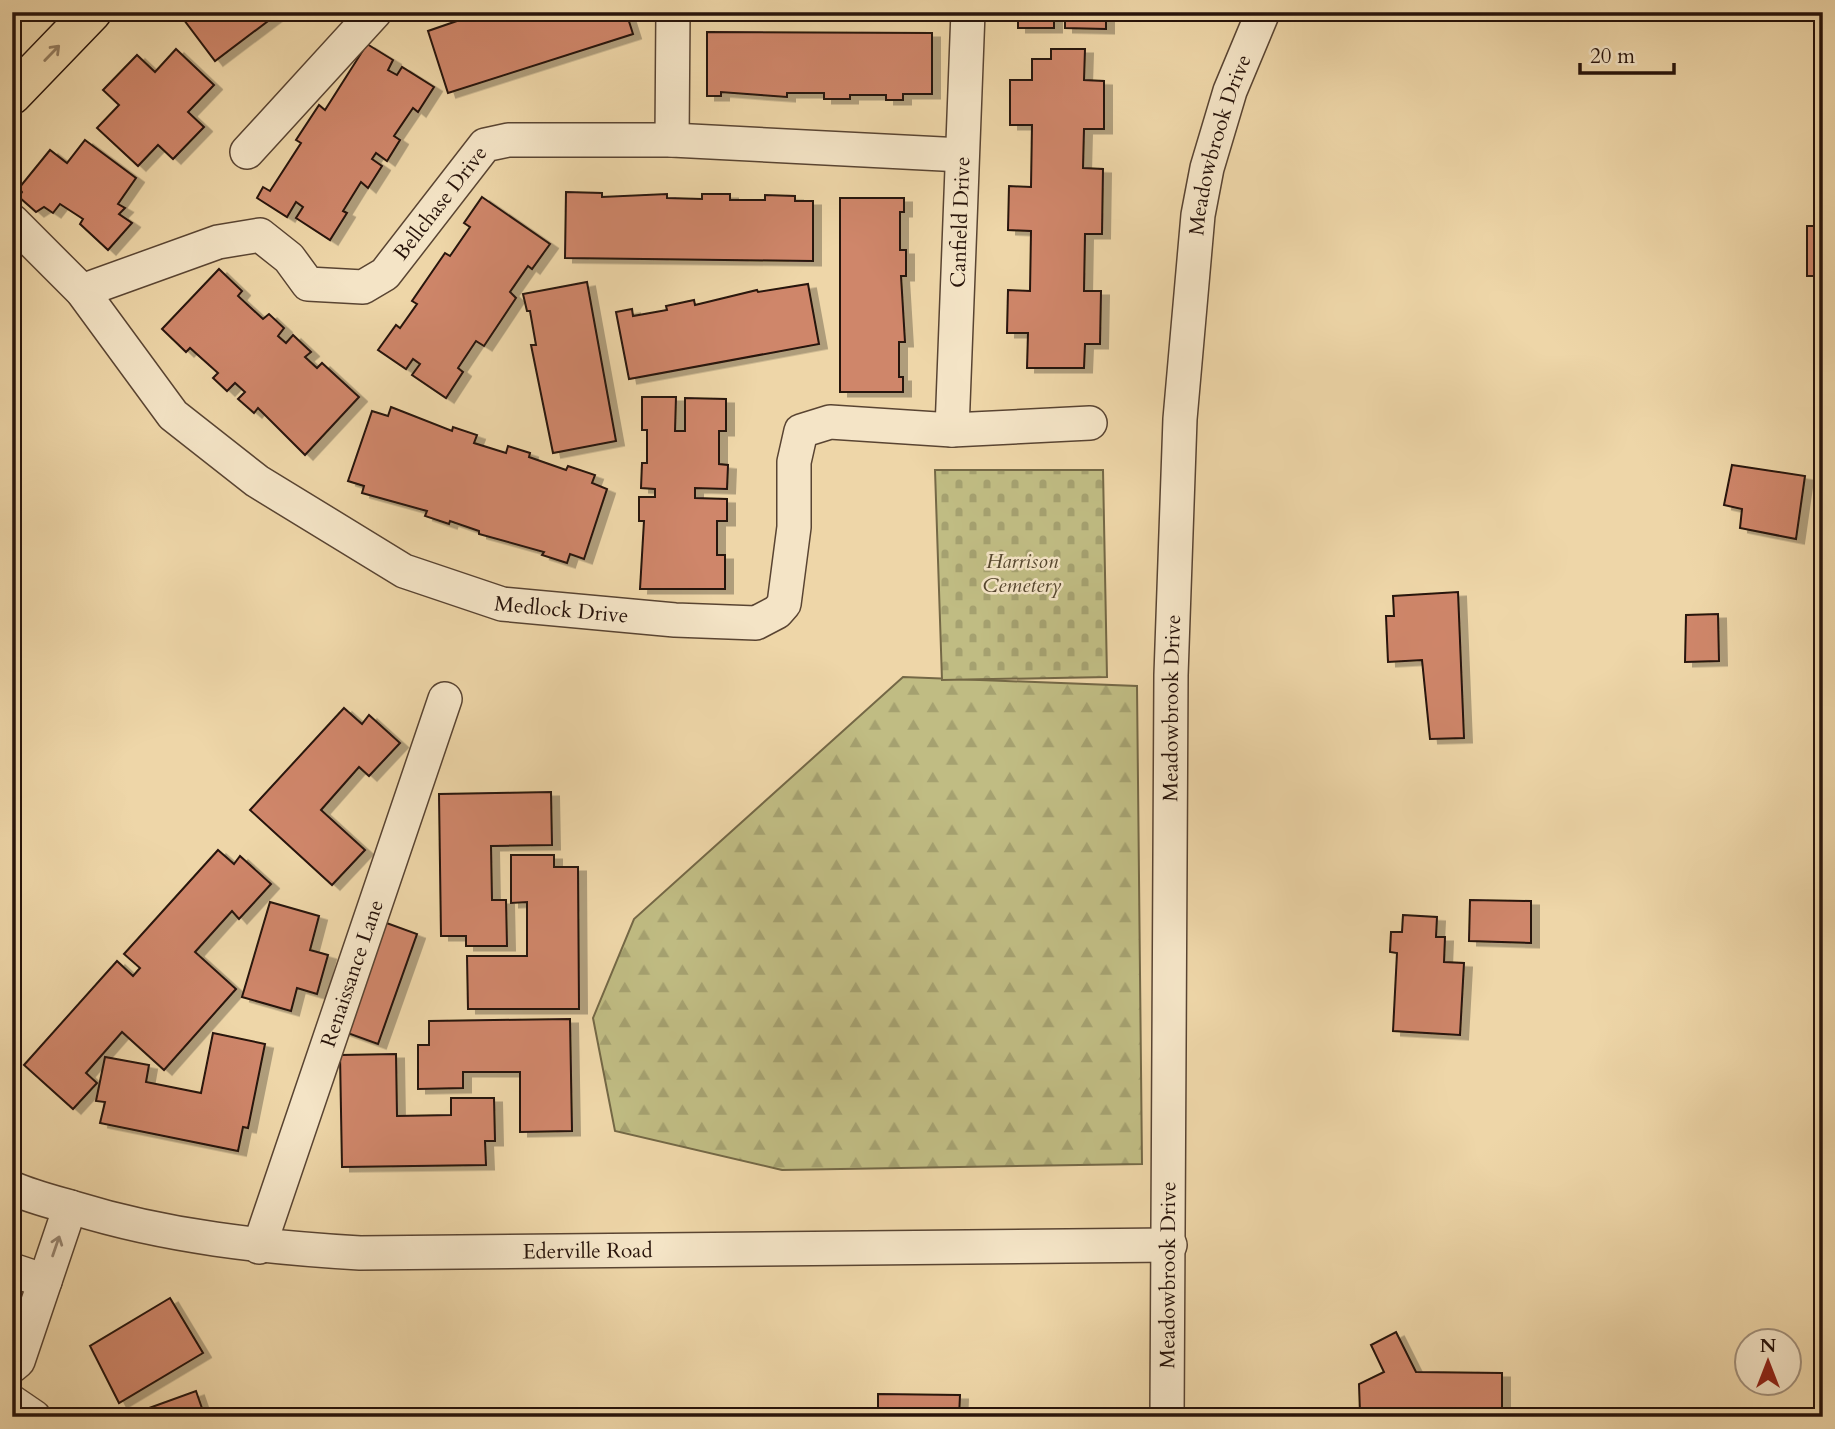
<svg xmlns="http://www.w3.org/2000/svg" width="1835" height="1429" viewBox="0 0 1835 1429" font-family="Cardo,serif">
	<defs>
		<pattern id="forest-firs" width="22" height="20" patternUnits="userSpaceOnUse" patternTransform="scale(1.75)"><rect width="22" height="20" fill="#c0bc83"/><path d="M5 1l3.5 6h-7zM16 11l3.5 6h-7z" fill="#a5a170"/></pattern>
		<pattern id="cemetery-stones" width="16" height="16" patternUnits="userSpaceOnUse" patternTransform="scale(1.75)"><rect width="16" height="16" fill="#c0bc83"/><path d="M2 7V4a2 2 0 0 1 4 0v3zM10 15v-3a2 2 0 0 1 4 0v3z" fill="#a5a170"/></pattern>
		<filter id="shadow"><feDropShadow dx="8" dy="4.5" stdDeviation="0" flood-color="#0004"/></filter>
	</defs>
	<rect width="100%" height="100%" fill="#eed6a8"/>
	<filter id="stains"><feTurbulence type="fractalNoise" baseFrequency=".00286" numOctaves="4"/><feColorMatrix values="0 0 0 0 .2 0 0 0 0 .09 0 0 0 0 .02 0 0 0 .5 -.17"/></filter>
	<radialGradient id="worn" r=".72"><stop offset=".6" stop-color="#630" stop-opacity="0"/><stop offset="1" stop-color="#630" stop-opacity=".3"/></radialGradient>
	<!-- forest -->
	<polygon fill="url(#forest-firs)" stroke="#746846" stroke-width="2" points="903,677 1137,686 1142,1164 782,1170 615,1131 593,1018 634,919"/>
	<!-- cemetery -->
	<polygon fill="url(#cemetery-stones)" stroke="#746846" stroke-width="2" points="935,470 1103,470 1107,677 942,680"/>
	<!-- building -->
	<g fill="#cf866b" stroke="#27130a" stroke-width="2" filter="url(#shadow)">
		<polygon points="178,12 280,12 215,61"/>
		<polygon points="483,12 626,12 633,34 448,93 428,31"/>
		<polygon points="1018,12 1106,12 1106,29 1065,28 1065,13 1054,13 1054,28 1018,28"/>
		<polygon points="707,32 932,33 932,94 903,94 903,100 886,100 886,95 850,95 850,99 824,99 824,93 787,93 787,97 721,92 721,96 707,96"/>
		<polygon points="367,44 393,60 388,70 397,75 402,67 434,87 418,112 413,108 394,136 400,140 387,161 376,153 372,159 382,166 368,188 361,182 343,211 347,213 330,240 296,218 303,207 296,202 287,217 257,198 263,187 270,191 301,143 296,140 319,105 325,110"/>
		<polygon points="176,49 214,85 188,112 204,127 173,159 158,145 138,166 97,128 119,105 103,90 137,55 155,72"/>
		<polygon points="1051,49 1085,49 1084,80 1104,81 1104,129 1084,129 1083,168 1103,169 1102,234 1085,234 1084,291 1101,291 1100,344 1085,344 1084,368 1027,368 1028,333 1007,333 1008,290 1030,291 1031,231 1008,230 1009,186 1031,187 1032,125 1010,125 1010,80 1032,80 1032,59 1051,59"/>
		<polygon points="85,140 136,178 118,204 125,208 119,214 132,223 108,250 80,224 83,219 60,204 53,213 44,207 36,212 19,197 22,192 19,188 50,150 67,163"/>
		<polygon points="566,192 602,193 602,197 667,194 667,198 702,199 702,194 730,194 730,200 765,200 765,195 795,196 795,201 813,201 813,261 565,258"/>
		<polygon points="482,197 550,244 532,269 528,266 510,292 516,298 484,346 476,341 458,368 463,372 446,398 412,375 420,364 413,359 406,369 378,350 396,325 400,328 417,304 412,301 445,253 450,256 470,227 464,223"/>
		<polygon points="840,198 904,198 904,212 900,212 900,250 906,250 906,276 901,276 905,342 899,342 899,377 903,377 903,392 840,392"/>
		<rect x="1807" y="226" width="16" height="50"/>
		<polygon points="219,269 242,291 238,296 263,319 269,314 284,328 278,336 286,343 293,335 311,352 305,357 317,368 322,363 359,397 305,455 258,408 254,413 238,399 245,392 235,383 227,391 213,378 218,373 190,348 186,352 162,329"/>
		<polygon points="587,282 616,441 553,453 531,345 536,345 530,311 527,311 523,294"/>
		<polygon points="808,284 819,344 629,379 616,312 632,309 633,316 667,310 666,306 694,300 695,305 757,290 758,292"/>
		<polygon points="642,397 676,397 675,431 685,431 685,398 726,399 726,431 719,431 719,464 728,465 727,489 695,488 695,498 727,499 727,521 717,521 717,555 725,555 725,589 640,589 644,521 639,521 639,497 655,497 655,489 641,488 642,463 647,463 647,430 642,430"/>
		<polygon points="391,407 452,431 453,427 477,435 474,443 506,453 508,446 530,453 529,457 566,470 568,466 595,475 592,483 607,489 584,559 570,554 567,563 542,555 544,552 479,534 479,531 450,521 449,524 425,516 427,511 362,493 364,486 348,481 372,411 388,416"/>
		<polygon points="1732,465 1805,476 1796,539 1740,528 1742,509 1724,505"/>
		<polygon points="1458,592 1464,738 1430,739 1422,660 1388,662 1386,616 1394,616 1393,596"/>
		<polygon points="1718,614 1719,661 1685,662 1686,615"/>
		<polygon points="344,708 362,724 369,715 400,743 369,776 359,767 321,810 365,850 332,885 250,810"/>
		<polygon points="551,792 552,845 491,846 492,900 506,900 507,946 466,946 466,936 441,936 439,794"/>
		<polygon points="218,850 234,864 240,856 271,884 239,919 232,911 195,952 236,989 164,1070 122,1032 86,1073 97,1083 73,1109 24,1065 117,961 133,976 140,968 124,954"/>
		<polygon points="511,855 554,855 554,867 578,867 579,1009 468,1009 467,956 527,956 527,902 511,903"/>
		<polygon points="1470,900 1531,901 1531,943 1469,941"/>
		<polygon points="270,902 319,916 310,950 328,955 317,994 297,988 291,1011 242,997"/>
		<polygon points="1403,915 1437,917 1436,937 1445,937 1444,962 1464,963 1460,1035 1393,1031 1397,953 1390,952 1391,932 1402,932"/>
		<polygon points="381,921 417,934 378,1044 342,1031"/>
		<polygon points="570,1019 572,1131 520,1132 520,1072 463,1072 463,1088 418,1089 418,1045 429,1045 429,1021"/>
		<polygon points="213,1033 265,1044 248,1128 243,1127 238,1151 100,1123 105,1102 96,1101 105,1057 149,1065 146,1082 201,1093"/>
		<polygon points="396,1054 397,1116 451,1115 451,1098 494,1098 495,1141 485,1141 486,1165 342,1167 340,1055"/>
		<polygon points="170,1298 203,1353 119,1403 90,1346"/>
		<polygon points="1396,1332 1416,1372 1502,1373 1502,1417 1367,1417 1360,1413 1359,1384 1384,1372 1371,1345"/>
		<polygon points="196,1391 205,1417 127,1416"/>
		<polygon points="878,1394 960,1395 959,1417 878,1417"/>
	</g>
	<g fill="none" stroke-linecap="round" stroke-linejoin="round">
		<defs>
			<g id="minor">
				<polyline points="672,140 673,12"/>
				<polyline points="247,152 375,12"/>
				<path id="s1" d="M 12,221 L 82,291 L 173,415 L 257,481 L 404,571 L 502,604 L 675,620 L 756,623 L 777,612 L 784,604 L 794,527 L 794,462 L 801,431 L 830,422 L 952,430 L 1090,423"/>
				<path id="s2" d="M 82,291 L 218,242 L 260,235 L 289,258 L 308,284 L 363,287 L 385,274 L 485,145 L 508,140 L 672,140 L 962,155"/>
				<path id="s3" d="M 952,430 L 968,12"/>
				<path id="s4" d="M 12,1188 C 32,1197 53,1202 74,1208 C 168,1237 262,1247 360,1253 L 1170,1245"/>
				<path id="s5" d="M 259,1247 L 445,699"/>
				<polyline points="12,1270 45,1281"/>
				<polyline points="12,1366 18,1361 70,1207"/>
				<polyline points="12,1402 34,1417"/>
				<path id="s6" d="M 1167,1417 L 1171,675 L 1180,419 L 1198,215 L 1207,168 L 1230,91 L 1263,12"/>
			</g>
			<polyline id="major" points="12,95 92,12"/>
		</defs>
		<!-- minor casing -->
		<use href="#minor" stroke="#594432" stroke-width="36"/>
		<!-- major casing -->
		<use href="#major" stroke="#27130a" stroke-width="41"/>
		<!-- minor -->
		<use href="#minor" stroke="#f4e4c6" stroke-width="33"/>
		<!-- major -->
		<use href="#major" stroke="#eed6a8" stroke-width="38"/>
	</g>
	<!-- one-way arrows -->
	<defs><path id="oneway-shaft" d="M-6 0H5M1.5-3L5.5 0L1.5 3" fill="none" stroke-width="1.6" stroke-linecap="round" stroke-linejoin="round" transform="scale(1.75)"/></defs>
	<use stroke="#947e61" href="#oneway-shaft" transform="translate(52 53) rotate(-46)"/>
	<use stroke="#988671" href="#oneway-shaft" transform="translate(56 1246) rotate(-71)"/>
	<g text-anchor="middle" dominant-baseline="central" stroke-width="5" stroke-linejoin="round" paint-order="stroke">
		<!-- street labels -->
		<g font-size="21" fill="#27130a" stroke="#f4e4c6">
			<text stroke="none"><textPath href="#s6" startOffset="1276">Meadowbrook Drive</textPath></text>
			<text stroke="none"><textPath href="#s2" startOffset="427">Bellchase Drive</textPath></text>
			<text stroke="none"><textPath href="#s3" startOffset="208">Canfield Drive</textPath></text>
			<text stroke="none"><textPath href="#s1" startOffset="695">Medlock Drive</textPath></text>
			<text stroke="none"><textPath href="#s6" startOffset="709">Meadowbrook Drive</textPath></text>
			<text stroke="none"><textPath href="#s5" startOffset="289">Renaissance Lane</textPath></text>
			<text stroke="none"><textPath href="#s4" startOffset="583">Ederville Road</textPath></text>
			<text stroke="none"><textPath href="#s6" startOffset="142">Meadowbrook Drive</textPath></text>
		</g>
		<!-- park labels -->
		<g font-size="21" font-style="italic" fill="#55462e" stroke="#f4e4c6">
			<text x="1022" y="561">Harrison<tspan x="1022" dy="24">Cemetery</tspan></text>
		</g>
	</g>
	<!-- margin -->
	<rect width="1835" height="1429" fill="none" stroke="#eed6a8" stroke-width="42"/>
	<rect x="14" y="14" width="1807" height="1401" fill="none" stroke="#27130a" stroke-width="3.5"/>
	<rect x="21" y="21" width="1793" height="1387" fill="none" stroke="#27130a" stroke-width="2"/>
	<!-- north arrow -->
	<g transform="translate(1768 1362)"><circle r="33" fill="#f4e4c6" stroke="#a2907b" stroke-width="2"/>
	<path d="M0-5L12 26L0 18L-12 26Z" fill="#8f2418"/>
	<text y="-10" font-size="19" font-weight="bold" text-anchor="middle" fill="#27130a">N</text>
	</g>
	<!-- scale -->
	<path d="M1580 63v10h94v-10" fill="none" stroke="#27130a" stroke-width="3.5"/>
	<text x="1590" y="63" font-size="21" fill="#27130a" stroke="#f4e4c6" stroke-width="5" paint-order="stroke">20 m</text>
	<rect width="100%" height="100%" filter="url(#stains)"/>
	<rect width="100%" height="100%" fill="url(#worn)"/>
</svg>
